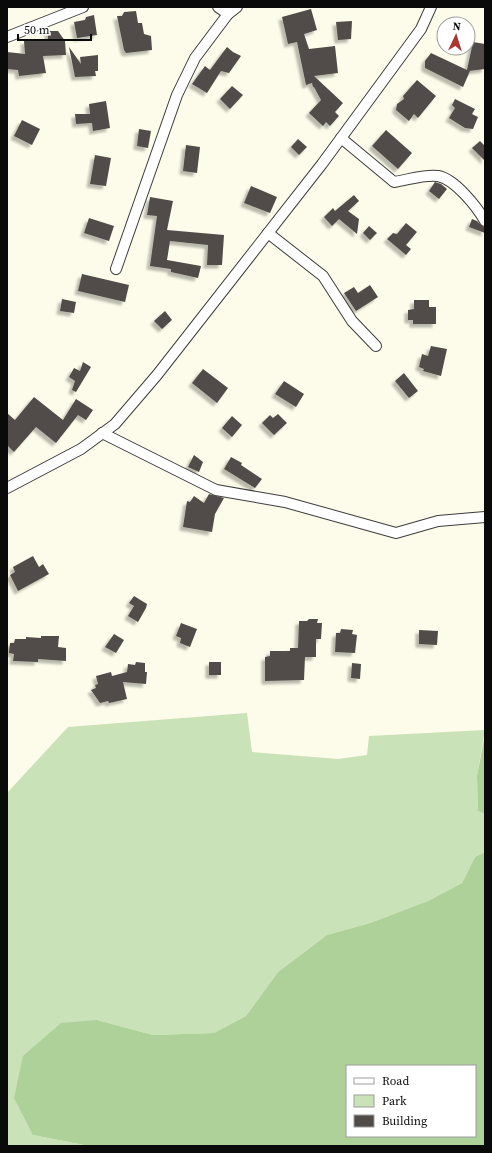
<svg xmlns="http://www.w3.org/2000/svg" width="492" height="1153" viewBox="0 0 492 1153" font-family="'Source Serif 4',serif">
	<defs>
		<filter id="shadow"><feDropShadow dx="-3.5" dy="3.5" stdDeviation="1" flood-color="#0004"/></filter>
	</defs>
	<rect width="100%" height="100%" fill="#fdfbe9"/>
	<!-- green -->
	<polygon fill="#cae2b7" points="247,713 252,752 338,759 367,755 369,736 485,730 477,776 478,811 485,814 485,852 475,857 462,883 428,901 370,923 327,935 278,972 246,1016 214,1033 153,1035 97,1020 33,1135 89,1146 7,1146 7,793 68,727"/>
	<!-- forest -->
	<g fill="#add198" fill-rule="evenodd">
		<polygon points="485,734 485,814 478,811 477,776"/>
		<path d="M 485,852 L 485,1146 L 89,1146 L 33,1135 L 14,1098 L 23,1056 L 61,1023 L 97,1020 L 153,1035 L 214,1033 L 246,1016 L 278,972 L 327,935 L 370,923 L 428,901 L 462,883 L 475,857 ZM 347,1066 L 475,1066 L 475,1136 L 347,1136 Z"/>
	</g>
	<!-- building -->
	<g fill="#514c48" filter="url(#shadow)">
		<polygon points="311,9 317,30 304,34 309,49 335,46 338,73 314,76 343,103 335,112 339,116 330,126 326,122 323,126 309,113 321,100 314,87 313,87 312,83 306,85 297,42 288,44 282,17"/>
		<polygon points="136,11 138,23 142,23 144,34 151,36 152,50 126,53 124,50 117,16 122,16 124,12"/>
		<polygon points="94,15 97,35 77,38 74,22 85,20 86,17"/>
		<polygon points="352,21 351,39 338,40 336,22"/>
		<polygon points="48,31 58,31 65,41 66,55 43,56 46,73 19,76 18,70 7,69 7,52 25,54 24,41 48,39"/>
		<polygon points="473,42 485,44 485,69 469,71 470,71 463,87 425,68 425,61 431,53 467,70"/>
		<polygon points="69,47 81,64 80,57 98,55 98,71 95,71 96,76 75,77"/>
		<polygon points="227,47 233,52 241,56 229,73 221,71 207,93 192,84 205,66 210,70"/>
		<polygon points="417,80 436,96 418,118 414,114 409,121 396,110 397,104 404,99 403,96"/>
		<polygon points="232,86 243,95 230,109 220,99"/>
		<polygon points="455,99 475,109 472,114 478,117 473,129 465,128 449,118 455,108 452,105"/>
		<polygon points="106,101 110,128 93,131 92,123 76,124 75,114 90,114 89,104"/>
		<polygon points="22,120 40,129 32,145 14,136"/>
		<polygon points="139,129 151,131 148,148 137,146"/>
		<polygon points="386,130 412,153 398,169 372,146"/>
		<polygon points="298,139 307,147 299,155 291,147"/>
		<polygon points="480,141 485,146 485,161 472,148"/>
		<polygon points="186,145 200,147 197,173 183,171"/>
		<polygon points="95,155 111,158 106,186 90,184"/>
		<polygon points="435,182 441,184 447,189 439,199 429,191"/>
		<polygon points="251,186 277,197 270,213 244,203"/>
		<polygon points="354,195 359,201 348,211 359,219 357,234 339,219 332,226 324,217 333,208 335,211"/>
		<polygon points="150,197 173,201 167,230 224,235 222,265 207,265 208,245 170,241 167,260 201,266 198,278 171,272 171,269 150,266 157,216 147,215"/>
		<polygon points="89,218 114,226 109,241 84,233"/>
		<polygon points="472,219 477,221 482,226 485,227 485,233 469,227"/>
		<polygon points="406,223 417,232 406,245 411,249 406,255 387,239 393,233 397,234"/>
		<polygon points="369,226 377,233 370,240 363,233"/>
		<polygon points="82,274 129,285 125,302 78,291"/>
		<polygon points="370,285 378,297 356,311 344,293 354,287 358,293"/>
		<polygon points="62,299 76,302 74,313 60,311"/>
		<polygon points="414,300 429,300 429,307 436,307 436,324 413,324 413,320 408,320 408,310 414,309"/>
		<polygon points="165,311 172,320 162,329 154,321"/>
		<polygon points="431,346 447,349 441,376 423,371 424,369 419,367 422,354 428,356"/>
		<polygon points="83,362 91,367 76,392 72,390 75,381 69,377 74,368 80,371"/>
		<polygon points="203,369 228,388 217,403 192,383"/>
		<polygon points="404,373 418,391 409,398 395,381"/>
		<polygon points="284,381 304,394 296,407 275,394"/>
		<polygon points="34,397 63,420 76,399 93,410 86,420 78,415 56,443 36,427 14,452 7,445 7,413 15,420"/>
		<polygon points="278,414 287,423 274,435 262,423 270,415 273,418"/>
		<polygon points="232,416 242,425 232,437 222,428"/>
		<polygon points="194,455 203,462 199,472 188,467"/>
		<polygon points="231,457 242,463 241,465 262,479 255,488 224,469"/>
		<polygon points="209,494 224,498 215,514 212,532 183,527 187,501 190,502 194,496 204,503"/>
		<polygon points="33,556 39,567 43,564 49,574 18,591 10,575 15,572 13,567"/>
		<polygon points="134,596 147,604 146,608 138,622 128,616 134,606 129,603"/>
		<polygon points="309,619 318,619 317,623 322,623 321,639 316,639 316,657 305,657 304,680 265,681 265,657 270,656 270,651 290,651 290,648 298,648 299,621 307,621"/>
		<polygon points="181,623 197,629 190,647 180,643 181,638 176,636"/>
		<polygon points="341,629 353,630 352,634 357,635 355,653 335,652 336,633 340,633"/>
		<polygon points="419,630 438,631 437,645 419,644"/>
		<polygon points="114,634 124,640 116,653 105,647"/>
		<polygon points="41,636 59,636 58,647 66,648 66,661 38,659 38,662 13,661 14,654 9,653 10,643 14,643 15,639 26,639 26,637 41,638"/>
		<polygon points="136,662 145,663 145,672 147,672 146,684 123,682 127,699 109,703 108,701 100,703 91,690 96,688 95,685 98,684 96,676 111,672 112,676 127,672 128,664 135,665"/>
		<rect x="209" y="662" width="12" height="13"/>
		<polygon points="352,663 361,664 360,679 351,678"/>
	</g>
	<g fill="none" stroke-linecap="round" stroke-linejoin="round">
		<defs>
			<g id="minor">
				<polyline points="218,7 228,14"/>
				<polyline points="7,37 83,7"/>
				<path d="M 341,138 L 394,182 C 408,180 424,174 438,176 C 455,179 477,207 485,221"/>
				<polyline points="268,233 323,276 352,321 376,346"/>
				<polyline points="116,269 177,95 195,58 228,14 237,7"/>
				<polyline points="102,433 216,490 285,502 396,533 438,521 485,517"/>
				<polyline points="7,488 81,449 115,424 157,375 322,164 421,29 431,7"/>
			</g>
		</defs>
		<!-- minor casing -->
		<use href="#minor" stroke="#3d3d3d" stroke-width="12"/>
		<!-- minor -->
		<use href="#minor" stroke="#fff" stroke-width="10"/>
	</g>
	<!-- border -->
	<rect width="492" height="1153" fill="none" stroke="#0a0a0a" stroke-width="16"/>
	<!-- legend -->
	<rect x="346" y="1065" width="130" height="72" fill="#ffffff" stroke="#9d9d9d"/>
	<rect x="354" y="1078" width="20" height="6" fill="#ffffff" stroke="#9d9d9d"/>
	<text x="382" y="1085" font-size="12" fill="#0a0a0a">Road</text>
	<rect x="354" y="1095" width="20" height="12" fill="#cae2b7" stroke="#9d9d9d"/>
	<text x="382" y="1105" font-size="12" fill="#0a0a0a">Park</text>
	<rect x="354" y="1115" width="20" height="12" fill="#514c48" stroke="#9d9d9d"/>
	<text x="382" y="1125" font-size="12" fill="#0a0a0a">Building</text>
	<!-- north arrow -->
	<g transform="translate(456 36) rotate(4)"><circle r="19" fill="#ffffff" stroke="#9d9d9d"/>
	<path d="M0-3L7 15L0 10L-7 15Z" fill="#a93833"/>
	<text y="-6" font-size="11" font-weight="bold" text-anchor="middle" fill="#0a0a0a">N</text>
	</g>
	<!-- scale -->
	<path d="M18 34v6h73v-6" fill="none" stroke="#0a0a0a" stroke-width="2"/>
	<text x="24" y="34" font-size="12" fill="#0a0a0a" stroke="#ffffff" stroke-width="3" paint-order="stroke">50 m</text>
</svg>
